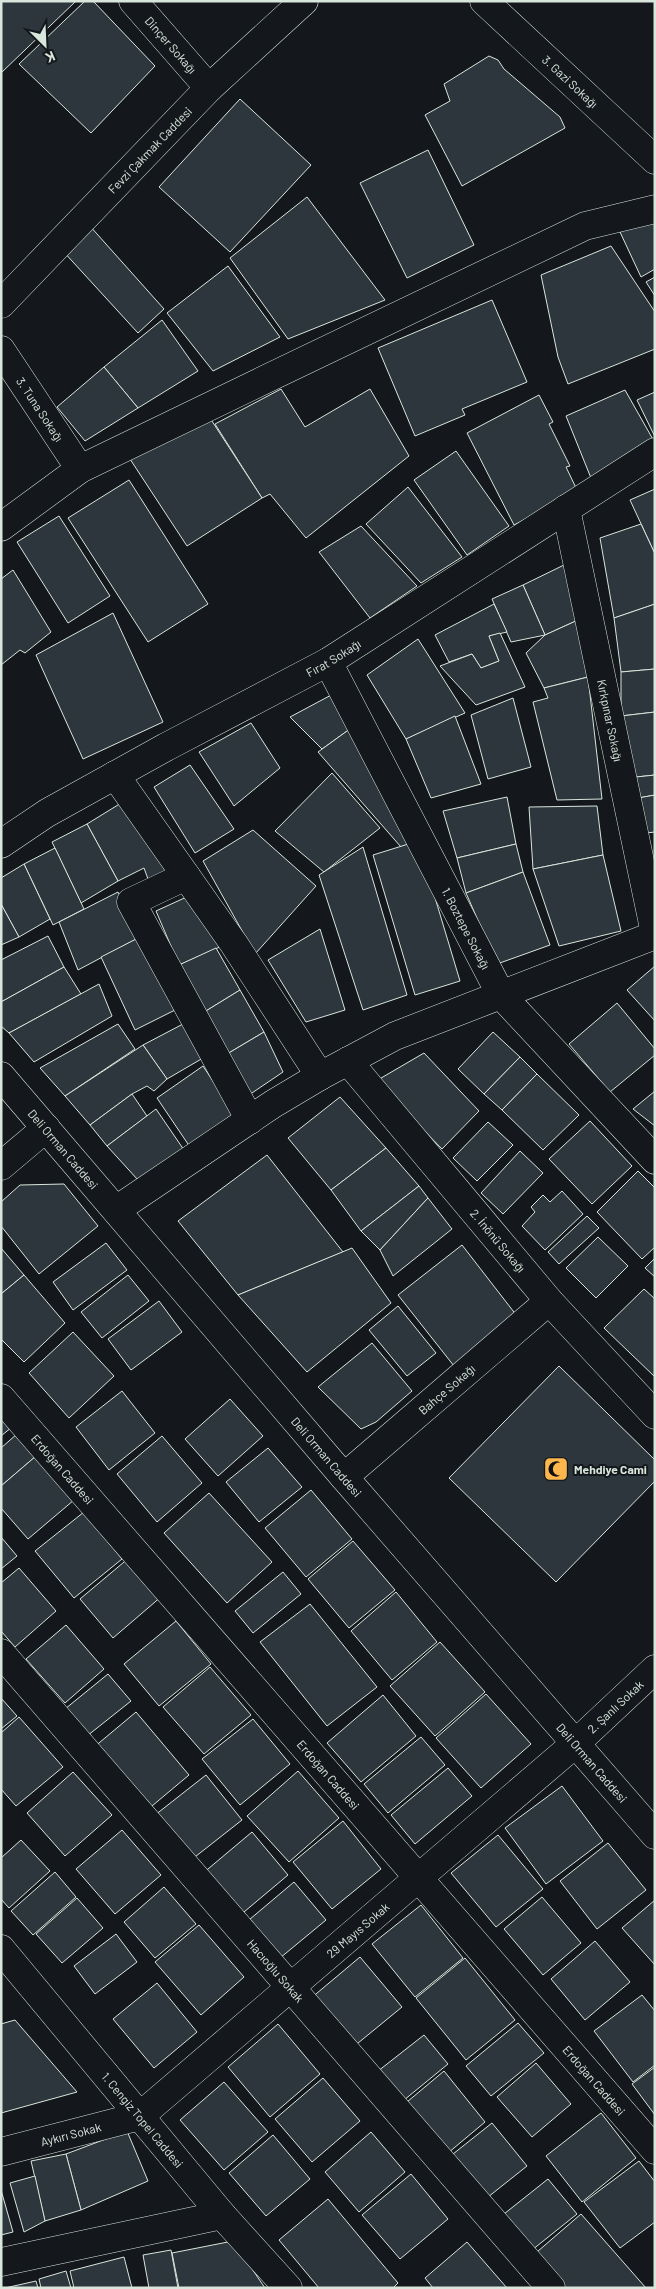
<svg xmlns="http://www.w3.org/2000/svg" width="656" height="2289" viewBox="0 0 656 2289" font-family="Barlow,sans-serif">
	<rect width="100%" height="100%" fill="#14181c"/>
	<!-- building -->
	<g fill="#2c363c" stroke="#d8e6dc">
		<polygon points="1,1 76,1 1,73"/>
		<polygon points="85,1 93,1 155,66 91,133 19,64"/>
		<polygon points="489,56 498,60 504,69 560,117 565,128 462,186 425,115 450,101 444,84"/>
		<polygon points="240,99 311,165 230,252 159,187"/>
		<polygon points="428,150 474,245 407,278 360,183"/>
		<polygon points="307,197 385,300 288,339 230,258"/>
		<polygon points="655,216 655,269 641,277 620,232"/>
		<polygon points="89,225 164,309 138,333 62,250"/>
		<polygon points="611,246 655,312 655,349 568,384 558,357 541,275"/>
		<polygon points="228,266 280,337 213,371 167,313"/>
		<polygon points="655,277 655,296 646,282"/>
		<polygon points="492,300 527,382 462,409 465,415 415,436 378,348"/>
		<polygon points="162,320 198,371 138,408 104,367"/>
		<polygon points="104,367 138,408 85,441 57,407"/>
		<polygon points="281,389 305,427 370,389 409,456 306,538 270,494 262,498 215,424"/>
		<polygon points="625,390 655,443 593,483 566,416"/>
		<polygon points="655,392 655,437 637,400"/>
		<polygon points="539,395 553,422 549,424 570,466 566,467 578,492 514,525 467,433"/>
		<polygon points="208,415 262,498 187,546 128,456"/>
		<polygon points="456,451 509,526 467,555 414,480"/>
		<polygon points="129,480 208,604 148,642 68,518"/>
		<polygon points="408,487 462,557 421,583 366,524"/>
		<polygon points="655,489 655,554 630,500"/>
		<polygon points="59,516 110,596 68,623 17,542"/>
		<polygon points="641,524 655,554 655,604 614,618 600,538"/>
		<polygon points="361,526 417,586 370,618 319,552"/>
		<polygon points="564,565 578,620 545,635 523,585"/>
		<polygon points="13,570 51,632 25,653 20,650 1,665 1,579"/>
		<polygon points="523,585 545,635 511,642 492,599"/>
		<polygon points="494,604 507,632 489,636 499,661 481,668 472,654 449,662 435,635"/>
		<polygon points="655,604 655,669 621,672 614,618"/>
		<polygon points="113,613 163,722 83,759 36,655"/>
		<polygon points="578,620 588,677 544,688 526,653 545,635"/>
		<polygon points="500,633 525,687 476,705 440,666 472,654 481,668 499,661 489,636"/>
		<polygon points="418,639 465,713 406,739 367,675"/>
		<polygon points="655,669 655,712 621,716 621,672"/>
		<polygon points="588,677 602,799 557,800 533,702 548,698 544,688"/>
		<polygon points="335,693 354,726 322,749 290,717"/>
		<polygon points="513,698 531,767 488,779 471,715"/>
		<polygon points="655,712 655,775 636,777 621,716"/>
		<polygon points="455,716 481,784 431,798 406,739"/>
		<polygon points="251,723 280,768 234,806 199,752"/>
		<polygon points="354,726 418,841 401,847 318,752"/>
		<polygon points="190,765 234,829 195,853 154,787"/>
		<polygon points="332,773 380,828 324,872 275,831"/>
		<polygon points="655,775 655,795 638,798 636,777"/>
		<polygon points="655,795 655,832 646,833 638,798"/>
		<polygon points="507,797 516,844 457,858 443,811"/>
		<polygon points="126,800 166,872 148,879 144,868 118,881 87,824"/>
		<polygon points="597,806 603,855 533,869 529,807"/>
		<polygon points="87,824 118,881 81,903 52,842"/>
		<polygon points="253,830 316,886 255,954 203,861"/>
		<polygon points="418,841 460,981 415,995 373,855"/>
		<polygon points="516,844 523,872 466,893 457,858"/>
		<polygon points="363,847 407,995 363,1010 319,875"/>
		<polygon points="55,848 84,909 53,925 24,864"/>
		<polygon points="603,855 621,931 559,946 533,869"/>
		<polygon points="24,864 50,919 19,937 1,904 1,878"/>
		<polygon points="523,872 550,945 497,964 466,893"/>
		<polygon points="118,892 140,937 78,970 59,922"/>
		<polygon points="191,895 222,946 179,965 156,911"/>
		<polygon points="1,904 19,937 1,945"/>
		<polygon points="320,929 345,1010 306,1022 268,960"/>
		<polygon points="48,936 64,967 1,1002 1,960"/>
		<polygon points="140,937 179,1008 135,1030 101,957"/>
		<polygon points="216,948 240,990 201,1014 179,965"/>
		<polygon points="655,966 655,1021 627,990"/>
		<polygon points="64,967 81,994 9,1033 1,1026 1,1002"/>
		<polygon points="99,984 112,1016 34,1062 9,1033"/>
		<polygon points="240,990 264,1032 222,1057 201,1014"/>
		<polygon points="617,1003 655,1049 655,1055 610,1092 569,1044"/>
		<polygon points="118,1024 135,1049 65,1096 40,1068"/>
		<polygon points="183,1024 203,1058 167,1079 143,1045"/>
		<polygon points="264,1032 283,1072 249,1095 222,1057"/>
		<polygon points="493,1032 520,1057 484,1094 458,1069"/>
		<polygon points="143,1045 167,1079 154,1091 147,1086 132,1094 90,1125 65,1096"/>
		<polygon points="424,1053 479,1111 442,1149 376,1081"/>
		<polygon points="520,1057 537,1074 502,1110 484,1094"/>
		<polygon points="203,1066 234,1113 190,1147 157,1098"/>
		<polygon points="537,1074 579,1115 543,1150 502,1110"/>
		<polygon points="655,1091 655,1126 633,1109"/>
		<polygon points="132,1094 147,1116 107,1146 90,1125"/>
		<polygon points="340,1097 386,1148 331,1190 288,1138"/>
		<polygon points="156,1109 184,1150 138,1180 107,1146"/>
		<polygon points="590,1121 632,1166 592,1204 549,1159"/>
		<polygon points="488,1122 513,1145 477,1181 453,1158"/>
		<polygon points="386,1148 419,1186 361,1231 331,1190"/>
		<polygon points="520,1151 543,1173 503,1214 481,1193"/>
		<polygon points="267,1155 343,1252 238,1295 178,1221"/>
		<polygon points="638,1171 655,1188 655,1247 642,1259 597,1212"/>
		<polygon points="64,1184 98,1226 39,1274 1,1226 1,1202 20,1185"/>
		<polygon points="419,1186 428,1198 380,1250 361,1231"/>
		<polygon points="562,1191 583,1214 545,1250 522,1226 535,1212 531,1207 543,1195 550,1202"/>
		<polygon points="428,1198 452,1229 393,1276 380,1250"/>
		<polygon points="587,1216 599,1228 559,1264 548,1252"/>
		<polygon points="598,1237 628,1266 596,1298 566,1268"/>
		<polygon points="106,1243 127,1270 73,1310 53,1282"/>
		<polygon points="462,1245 517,1316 454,1366 398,1295"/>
		<polygon points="1,1248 24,1275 1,1294"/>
		<polygon points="352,1248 391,1303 307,1372 238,1295"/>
		<polygon points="655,1258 655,1277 645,1268"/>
		<polygon points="24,1275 65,1323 24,1362 1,1339 1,1294"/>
		<polygon points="128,1275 149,1301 102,1338 81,1312"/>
		<polygon points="644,1289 655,1299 655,1377 604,1328"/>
		<polygon points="159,1301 182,1332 131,1370 108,1339"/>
		<polygon points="398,1306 436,1353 407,1376 369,1330"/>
		<polygon points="73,1332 114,1376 69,1418 29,1373"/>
		<polygon points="372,1343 412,1391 376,1422 361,1429 318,1387"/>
		<polygon points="559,1366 655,1460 655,1481 556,1582 449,1478"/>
		<polygon points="122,1391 155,1433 109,1470 76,1427"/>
		<polygon points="230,1399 263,1436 218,1476 185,1439"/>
		<polygon points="1,1414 12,1427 1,1436"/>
		<polygon points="17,1434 36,1456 1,1486 1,1448"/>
		<polygon points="162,1436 202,1483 157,1522 117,1474"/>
		<polygon points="268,1448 302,1487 259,1522 226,1482"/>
		<polygon points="36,1456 74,1500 28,1539 1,1508 1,1486"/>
		<polygon points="311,1490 352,1539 306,1577 265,1528"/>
		<polygon points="209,1493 272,1562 227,1603 164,1533"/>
		<polygon points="84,1512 122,1559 74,1598 35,1551"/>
		<polygon points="1,1537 17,1556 1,1569"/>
		<polygon points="353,1541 395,1590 349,1628 308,1579"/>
		<polygon points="130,1557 162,1596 113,1638 80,1599"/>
		<polygon points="19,1568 56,1611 15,1647 1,1631 1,1583"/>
		<polygon points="283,1572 301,1594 253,1633 235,1611"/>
		<polygon points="396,1592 437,1642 392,1680 351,1631"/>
		<polygon points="310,1604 377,1687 327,1726 260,1642"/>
		<polygon points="176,1621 211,1664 159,1706 124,1664"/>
		<polygon points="66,1625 104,1669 65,1703 26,1659"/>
		<polygon points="440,1642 485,1692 435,1736 390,1686"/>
		<polygon points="210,1667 251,1715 204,1754 163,1707"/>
		<polygon points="108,1674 131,1701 87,1736 65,1709"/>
		<polygon points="486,1694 531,1744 481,1788 436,1738"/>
		<polygon points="383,1695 416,1736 361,1782 327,1743"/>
		<polygon points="1,1698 17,1716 1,1729"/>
		<polygon points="136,1712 189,1775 146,1811 93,1748"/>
		<polygon points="19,1717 63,1767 16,1806 1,1789 1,1733"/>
		<polygon points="253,1719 290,1764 240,1805 202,1759"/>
		<polygon points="421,1737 445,1765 388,1813 364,1784"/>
		<polygon points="448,1768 472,1796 415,1844 391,1815"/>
		<polygon points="298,1771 339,1818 289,1862 247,1816"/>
		<polygon points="73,1772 112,1815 65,1856 27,1813"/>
		<polygon points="206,1775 242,1820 186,1864 150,1819"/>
		<polygon points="562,1786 603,1841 546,1884 505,1828"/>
		<polygon points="343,1821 381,1869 332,1909 293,1862"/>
		<polygon points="122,1830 161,1875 115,1914 76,1869"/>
		<polygon points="252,1832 288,1875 238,1917 202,1874"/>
		<polygon points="498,1835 543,1889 496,1927 451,1873"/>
		<polygon points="21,1840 50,1871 9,1908 1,1899 1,1858"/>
		<polygon points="608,1843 646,1890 597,1929 560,1881"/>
		<polygon points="55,1872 76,1897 33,1935 11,1911"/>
		<polygon points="294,1882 326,1920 274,1963 243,1925"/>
		<polygon points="164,1887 196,1924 155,1958 124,1922"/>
		<polygon points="542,1897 581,1943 543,1975 504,1929"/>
		<polygon points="77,1898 103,1928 62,1963 36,1934"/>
		<polygon points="655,1900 655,1965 622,1928"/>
		<polygon points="421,1905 463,1958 415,1997 372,1944"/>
		<polygon points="199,1925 244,1977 201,2015 155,1962"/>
		<polygon points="116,1934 137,1962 95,1994 74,1966"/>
		<polygon points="595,1941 630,1982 585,2020 551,1979"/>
		<polygon points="360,1957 402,2007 352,2048 310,1999"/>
		<polygon points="465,1958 515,2020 466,2060 416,1998"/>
		<polygon points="157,1983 197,2032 154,2068 113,2019"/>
		<polygon points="642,1995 655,2011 655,2065 633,2082 594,2031"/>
		<polygon points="15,2020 77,2092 1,2113 1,2024"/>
		<polygon points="518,2023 544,2053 491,2096 466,2066"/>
		<polygon points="278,2024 320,2074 270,2117 228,2067"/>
		<polygon points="424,2035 448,2064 398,2105 373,2075"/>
		<polygon points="536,2063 571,2104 532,2137 497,2097"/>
		<polygon points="655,2067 655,2115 632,2084"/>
		<polygon points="444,2071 485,2122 442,2158 401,2107"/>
		<polygon points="323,2078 360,2121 312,2162 275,2119"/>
		<polygon points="224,2082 268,2132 224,2170 180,2120"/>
		<polygon points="601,2113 636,2158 582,2202 546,2156"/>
		<polygon points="492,2123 527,2166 483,2201 448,2158"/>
		<polygon points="127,2131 148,2181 81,2210 66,2154"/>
		<polygon points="371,2132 405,2172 359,2212 325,2172"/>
		<polygon points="273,2135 310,2179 266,2216 229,2173"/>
		<polygon points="66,2154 81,2210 45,2221 31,2161"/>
		<polygon points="639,2161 655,2182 655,2222 620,2248 584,2202"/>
		<polygon points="411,2174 448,2219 400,2259 362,2215"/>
		<polygon points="35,2176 45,2221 24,2232 10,2183"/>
		<polygon points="548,2179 577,2214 532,2250 504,2214"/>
		<polygon points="1,2190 13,2232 1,2235"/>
		<polygon points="328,2199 398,2283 393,2288 319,2288 279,2240"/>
		<polygon points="581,2214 646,2288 556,2288 530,2258"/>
		<polygon points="233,2241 265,2288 179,2288 172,2253"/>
		<polygon points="467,2242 507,2288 433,2288 425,2278"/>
		<polygon points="171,2250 178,2288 149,2288 143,2255"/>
		<polygon points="124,2257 132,2288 74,2288 70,2271"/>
		<polygon points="66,2271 71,2288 41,2288 39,2279"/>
		<polygon points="36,2281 38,2288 5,2288"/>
	</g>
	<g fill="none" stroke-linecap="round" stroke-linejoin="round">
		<defs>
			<g id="minor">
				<path id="s1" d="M 133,1 L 209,88"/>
				<path id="s2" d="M 484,1 L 655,160"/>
				<path id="s3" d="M 1,350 L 80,469"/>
				<path id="s4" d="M 566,509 L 655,933"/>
				<path id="s5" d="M 328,662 L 501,995 L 655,1160"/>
				<polyline points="115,775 234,944 320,1076"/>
				<path id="s6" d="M 1,844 L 47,813 L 166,747 L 328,662 L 655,452"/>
				<polyline points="186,876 131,902 250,1120"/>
				<polyline points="1,1166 46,1128"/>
				<polyline points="116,1210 273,1104 320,1076 395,1036 655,935"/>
				<path id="s7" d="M 1,1398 L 655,2150"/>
				<path id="s8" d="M 344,1477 L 549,1301"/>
				<path id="s9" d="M 1,1653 L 551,2288"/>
				<polyline points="1,2262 222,2215"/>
			</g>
			<g id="tertiary">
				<path id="s10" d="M 1,304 L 209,88 L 304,1"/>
				<polyline points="1,527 80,469 260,382 585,226 655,209"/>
				<path id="s11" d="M 348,1061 L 549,1301 L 655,1415"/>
				<path id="s12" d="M 1,1076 L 344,1477 L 655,1835"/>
				<path id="s13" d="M 1,1949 L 222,2215 L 288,2288"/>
				<path id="s14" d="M 1,2152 L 140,2116 L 576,1743 L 655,1669"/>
			</g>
		</defs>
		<!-- minor casing -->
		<use href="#minor" stroke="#d8e6dc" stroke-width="29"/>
		<!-- tertiary casing -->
		<use href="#tertiary" stroke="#d8e6dc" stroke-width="29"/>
		<!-- minor -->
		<use href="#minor" stroke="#14181c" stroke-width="28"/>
		<!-- tertiary -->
		<use href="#tertiary" stroke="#14181c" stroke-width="28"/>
	</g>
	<!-- icons -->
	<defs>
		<symbol id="mosque-square" viewBox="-11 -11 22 22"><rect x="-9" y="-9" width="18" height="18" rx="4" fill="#ffb74d" stroke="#14181c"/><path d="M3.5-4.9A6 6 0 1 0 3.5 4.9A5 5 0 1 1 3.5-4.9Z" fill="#111"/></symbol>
	</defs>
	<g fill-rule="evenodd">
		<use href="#mosque-square" x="542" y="1455" width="28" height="28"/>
	</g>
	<g text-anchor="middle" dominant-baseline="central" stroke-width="4" stroke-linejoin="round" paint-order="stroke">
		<!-- street labels -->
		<g font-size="12" fill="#d8e6dc" stroke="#14181c">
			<text stroke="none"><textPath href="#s1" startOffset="58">Dinçer Sokağı</textPath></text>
			<text stroke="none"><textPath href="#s2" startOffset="118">3. Gazi Sokağı</textPath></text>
			<text stroke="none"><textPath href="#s10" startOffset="214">Fevzi Çakmak Caddesi</textPath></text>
			<text stroke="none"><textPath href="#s3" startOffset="71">3. Tuna Sokağı</textPath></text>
			<text stroke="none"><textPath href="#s6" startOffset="381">Fırat Sokağı</textPath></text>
			<text stroke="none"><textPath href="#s4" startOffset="216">Kırkpınar Sokağı</textPath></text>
			<text stroke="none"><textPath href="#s5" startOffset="300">1. Boztepe Sokağı</textPath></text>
			<text stroke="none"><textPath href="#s12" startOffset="96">Deli Orman Caddesi</textPath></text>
			<text stroke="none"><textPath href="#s11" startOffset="234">2. İnönü Sokağı</textPath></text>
			<text stroke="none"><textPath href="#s8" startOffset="135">Bahçe Sokağı</textPath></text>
			<text stroke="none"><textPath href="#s12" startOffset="501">Deli Orman Caddesi</textPath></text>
			<text stroke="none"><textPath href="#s7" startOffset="94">Erdoğan Caddesi</textPath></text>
			<text stroke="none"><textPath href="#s14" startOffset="771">2. Şanlı Sokak</textPath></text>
			<text stroke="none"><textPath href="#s12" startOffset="906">Deli Orman Caddesi</textPath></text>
			<text stroke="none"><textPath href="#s7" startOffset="499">Erdoğan Caddesi</textPath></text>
			<text stroke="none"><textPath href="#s14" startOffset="430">29 Mayıs Sokak</textPath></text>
			<text stroke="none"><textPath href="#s9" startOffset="420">Hacıoğlu Sokak</textPath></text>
			<text stroke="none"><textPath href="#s7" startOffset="904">Erdoğan Caddesi</textPath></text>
			<text stroke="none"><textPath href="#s13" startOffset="222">1. Cengiz Topel Caddesi</textPath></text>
			<text stroke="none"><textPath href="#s14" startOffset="72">Aykırı Sokak</textPath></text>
		</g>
		<!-- poi labels -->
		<g font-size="12" font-weight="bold" fill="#d8e6dc" stroke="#14181c" text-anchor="start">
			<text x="574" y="1469">Mehdiye Cami</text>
		</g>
	</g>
	<!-- border -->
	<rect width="656" height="2289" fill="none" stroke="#d8e6dc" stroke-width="5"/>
	<!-- north arrow -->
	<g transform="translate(45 45) rotate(156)" stroke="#14181c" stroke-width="4" paint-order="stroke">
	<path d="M0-4L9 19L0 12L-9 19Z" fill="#d8e6dc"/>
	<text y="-8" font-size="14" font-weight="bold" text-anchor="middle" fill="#d8e6dc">K</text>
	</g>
</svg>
